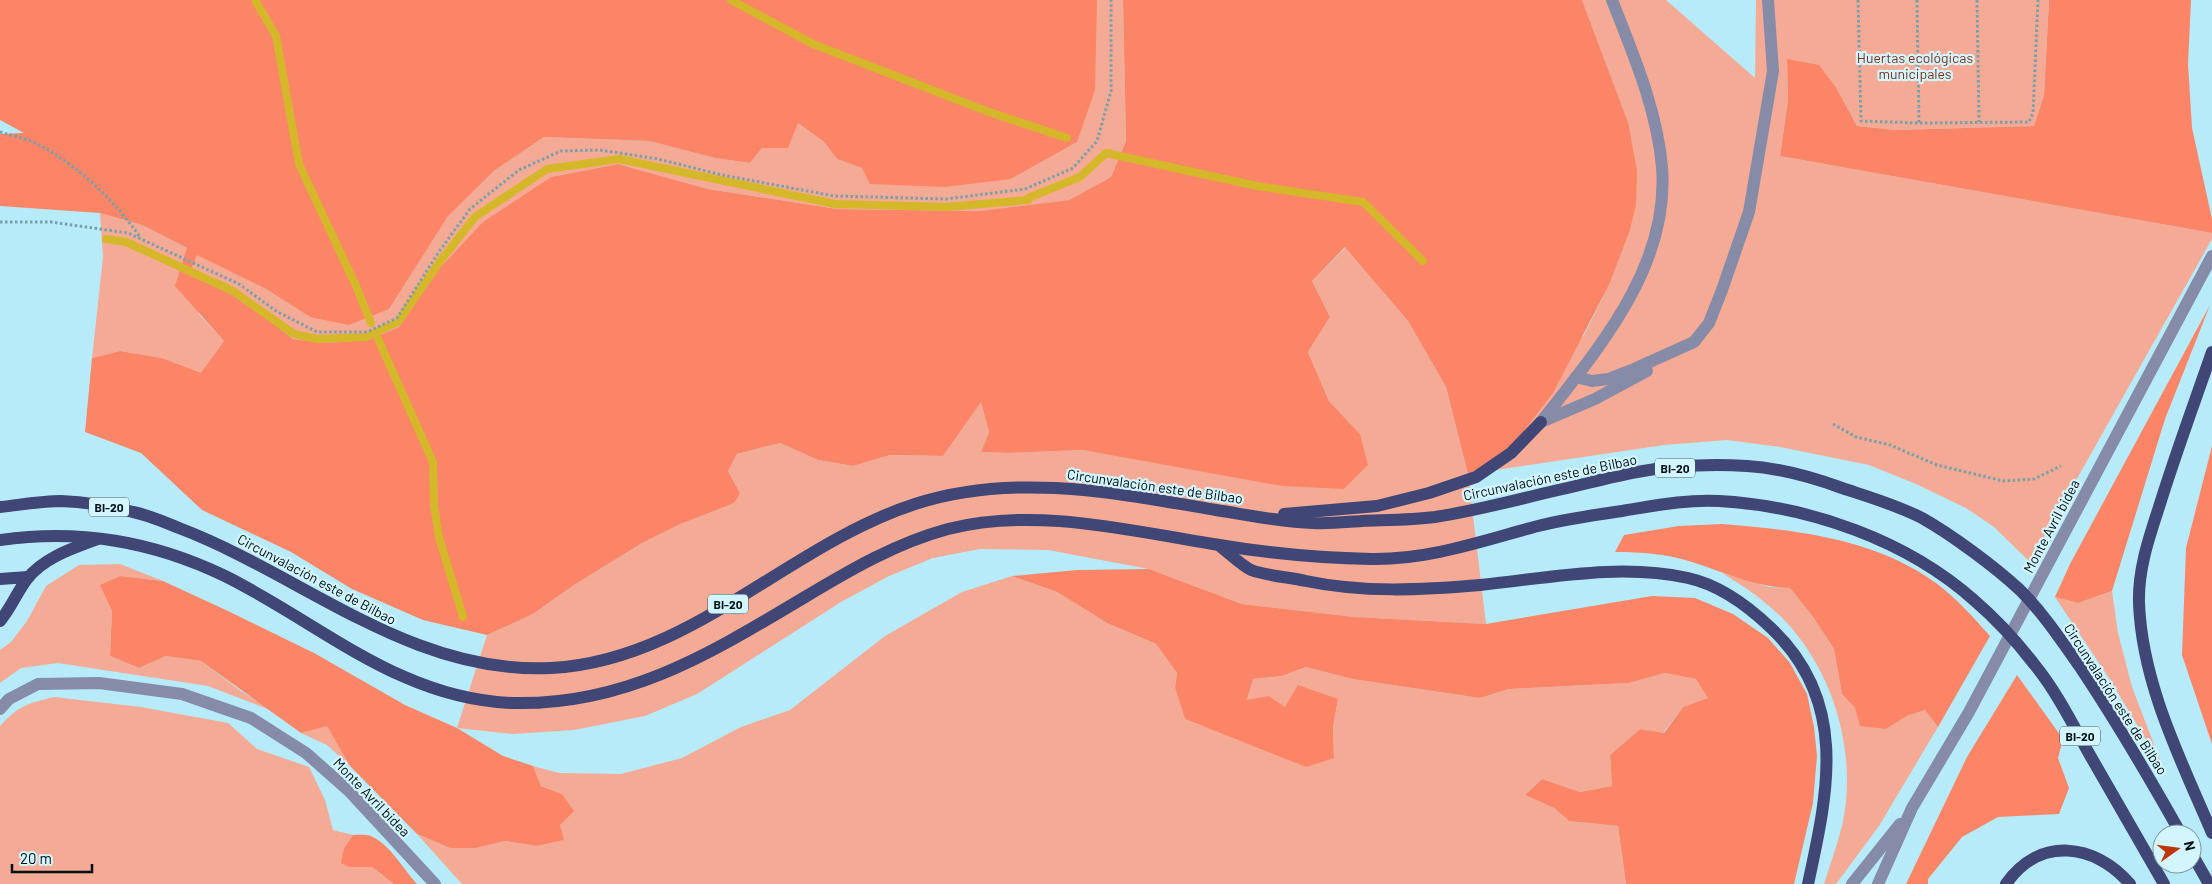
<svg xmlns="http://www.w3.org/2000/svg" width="2212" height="884" viewBox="0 0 2212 884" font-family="Barlow,sans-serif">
	<rect width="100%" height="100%" fill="#b7ebf9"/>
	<!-- green -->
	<g fill="#f5aa95">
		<polygon points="1097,0 1123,0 1126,141 1111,177 1069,200 981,211 837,209 708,189 618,164 551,177 438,270 399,327 368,340 325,343 293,339 241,298 198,313 224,341 201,374 162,358 120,351 92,358 103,257 100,213 142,225 266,289 310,317 389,309 447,216 494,171 544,137 649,141 715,158 750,163 762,148 798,123 824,142 837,159 862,168 1011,179 1077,142"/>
		<polygon points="1582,0 1666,0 1755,78 1756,0 2049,0 2044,95 2034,126 1896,130 1857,126 1837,89 1787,59 1788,100 1780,156 2212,233 2212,239 2030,562 1994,527 1966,508 1916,484 1869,465 1780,447 1727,440 1664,445 1468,474 1486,624 1355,617 1242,604 1149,569 1048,550 980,549 933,558 889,576 841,602 697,694 645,716 574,730 513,734 457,728 487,635 533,614 574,585 642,543 740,493 728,471 737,454 780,443 818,460 853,466 890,455 943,456 981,401 989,432 981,452 1008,453 1083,450 1147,460 1360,434 1329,401 1308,352 1330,317 1312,281 1346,247 1408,321 1446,387 1468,474 1490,460 1584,335 1610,283 1629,233 1628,122"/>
		<polygon points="120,564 163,581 120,576 101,585 112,611 110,656 139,668 166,656 201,661 241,691 273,711 208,686 58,663 21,668 0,683 0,650 11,642 27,621 46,586 79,565"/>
		<path d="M 1722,573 L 1769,587 L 1790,588 L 1813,617 L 1834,649 L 1842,694 L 1855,708 L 1886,729 L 1907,716 L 1925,710 L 1938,727 L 1879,826 L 1836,884 L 1824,884 C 1830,865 1837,845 1842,826 C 1860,746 1828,651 1763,601 C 1750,590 1736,582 1722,573 Z"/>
		<polygon points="1012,576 1057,592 1107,623 1156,644 1177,673 1175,688 1185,719 1240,740 1334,758 1333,727 1338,699 1285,707 1247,700 1253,679 1282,676 1306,667 1352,679 1480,698 1509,689 1629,683 1665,673 1697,679 1709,698 1683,707 1663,733 1640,729 1610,755 1612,786 1580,792 1542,779 1525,795 1554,808 1569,821 1618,826 1626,884 462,884 417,834 450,848 476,848 505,841 537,846 563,840 560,825 562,794 541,786 533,766 559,773 621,774 682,758 741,727 790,710 885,636 962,592"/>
		<polygon points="2112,591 2118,633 2132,687 2163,768 2109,678 2055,597 2078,603"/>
		<path d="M 54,697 L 141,707 L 228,723 L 257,749 L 309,767 L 325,800 L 333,830 L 353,835 L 344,848 L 349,867 L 372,867 L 394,884 L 0,884 L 0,726 C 18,706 29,703 54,697 Z"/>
		<polygon points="327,725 350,766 327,745 301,733"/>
	</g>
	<!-- forest -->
	<g fill="#fb8566">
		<polygon points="0,0 1097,0 1095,90 1077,142 1011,179 945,187 870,184 862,168 837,159 824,142 798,123 788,148 762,148 750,163 715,158 649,141 544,137 494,171 448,216 389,309 349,325 310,317 266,289 197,255 189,274 241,298 293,339 325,343 368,340 399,327 438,270 483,222 551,177 618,164 708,189 837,209 980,211 1069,200 1111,177 1126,141 1123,0 1582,0 1628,122 1637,171 1636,205 1629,233 1610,283 1553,393 1523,432 1503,454 1468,474 1446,387 1408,321 1345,247 1312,281 1330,317 1308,352 1329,401 1360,434 1368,465 1344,489 1282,486 1083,450 1008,453 981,452 989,432 981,402 943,456 890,455 853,466 818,460 780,443 737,454 728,471 740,493 734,503 680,524 642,543 574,585 533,614 487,635 423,620 352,589 291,552 202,510 141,453 85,432 92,358 120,351 162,358 201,373 224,341 175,286 187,248 142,225 100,213 0,206 0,134 24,133 0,120"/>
		<polygon points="2049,0 2191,0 2188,64 2192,128 2212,219 2212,233 1780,156 1788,100 1787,59 1819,65 1837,89 1857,126 1896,130 2034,126 2044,95"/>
		<polygon points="2210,305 2165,419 2112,591 2078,603 2055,597 2070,564"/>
		<polygon points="2212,446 2212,744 2182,655 2186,548"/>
		<path d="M 1722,524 C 1795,530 1874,538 1936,583 C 1956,598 1973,617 1990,636 L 1938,727 L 1925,710 L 1907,716 L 1886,729 L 1860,726 L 1855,708 L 1842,694 L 1834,649 L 1813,617 L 1790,588 C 1754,587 1726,573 1692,562 C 1667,554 1642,552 1615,552 L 1624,535 L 1679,526 Z"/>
		<polygon points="1149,569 1242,604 1355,617 1486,624 1652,596 1695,598 1733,614 1768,638 1790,663 1807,694 1814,727 1817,756 1813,803 1794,884 1626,884 1618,826 1569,821 1554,808 1525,795 1542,779 1580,792 1612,786 1610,755 1640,729 1664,733 1683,707 1708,698 1696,679 1665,673 1629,683 1509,689 1480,698 1352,679 1306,667 1282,676 1253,679 1247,700 1269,696 1285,707 1298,685 1338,699 1333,727 1334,758 1306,767 1185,719 1175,688 1177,673 1156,644 1107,623 1057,592 1012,576 1077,570"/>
		<polygon points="120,576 163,581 228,611 314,653 405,705 457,728 503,756 533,766 541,786 562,794 574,811 560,825 564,840 537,846 505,841 476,848 450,848 417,834 350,766 327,726 301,733 201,661 166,656 139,668 110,656 112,611 100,585"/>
		<polygon points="2017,675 2063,739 2058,758 2069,788 2059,814 1998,817 1962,837 1928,879 1928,884 1906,884 1967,757"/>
		<path d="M 353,835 C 359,835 368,834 373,837 C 392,847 403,869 417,884 L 394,884 L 372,867 L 349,867 L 341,863 L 344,848 Z"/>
	</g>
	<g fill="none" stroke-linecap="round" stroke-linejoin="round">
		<!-- stream -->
		<g stroke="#d5b72a" stroke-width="8">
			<polyline points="255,0 276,36 299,164 356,286 371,323"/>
			<polyline points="731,0 813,44 989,112 1067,138"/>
			<polyline points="1106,153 1257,186 1363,202 1423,261"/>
			<polyline points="1028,198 1080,177 1106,153 1109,153"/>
			<polyline points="106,239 126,242 233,291 294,334 317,339 366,337 398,322 438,264 475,217 547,169 619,159 835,204 947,207 1028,200"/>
			<polyline points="378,339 433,462 434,505 439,537 463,617"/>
		</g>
		<!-- path -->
		<g stroke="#78a0aa" stroke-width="3" stroke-dasharray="2.5 2.5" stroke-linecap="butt">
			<polyline points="1858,0 1861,121 1919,123 2029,122 2033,113 2038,0"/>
			<polyline points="1917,0 1919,123"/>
			<polyline points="1977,0 1979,122"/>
			<path d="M 0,132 C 12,136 26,138 37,144 C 78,165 114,200 140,237"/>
			<polyline points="0,222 51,222 128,233 239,284 276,311 317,332 367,332 397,318 438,253 470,209 519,170 561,151 600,150 658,159 722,175 834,196 946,199 1025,189 1073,168 1097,141 1111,91 1111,0"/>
			<polyline points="1833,424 1856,437 1890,445 1937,465 2003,481 2034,479 2061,466"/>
		</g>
		<!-- minor -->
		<g stroke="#868ca8" stroke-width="12">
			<polyline points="1576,377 1592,381 1608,379 1634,369 1694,342 1709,323 1722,290 1749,212 1773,71 1768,0"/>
			<polyline points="1541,422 1595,399 1647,371"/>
			<polyline points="0,709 9,699 38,684 99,683 182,694 251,718 306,753 349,791 435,884"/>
		</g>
		<!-- tertiary -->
		<g stroke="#868ca8" stroke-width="12">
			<path d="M 1541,422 C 1598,349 1670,267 1662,167 C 1657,109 1633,54 1612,0"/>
			<polyline points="1852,884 1900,824"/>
			<polyline points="1878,884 1912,808 1969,712 2212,256"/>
		</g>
		<!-- primary -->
		<g stroke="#404676" stroke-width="12">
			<path d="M 2212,352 C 2194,404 2175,455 2159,507 C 2149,538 2138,569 2139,603 C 2142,684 2181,760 2212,833"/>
			<path d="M 0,507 C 20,505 41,501 61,501 C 85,502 110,506 133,512 C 149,515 164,522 179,528 C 303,575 410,675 551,668 C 690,661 788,545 915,504 C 1014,472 1116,493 1216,510 C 1248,515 1281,522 1313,523 C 1329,524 1346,522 1362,521 C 1386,520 1411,520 1435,517 C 1475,511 1515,500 1554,491 C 1582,485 1609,477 1637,472 C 1671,466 1713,464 1747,466 C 1779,468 1812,477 1842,488 C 1869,497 1897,505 1922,518 C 1952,535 1994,566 2020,590 C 2043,613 2061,640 2080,667 C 2116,721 2149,777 2181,834"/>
			<polyline points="1284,514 1377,506 1429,493 1476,477 1511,453 1541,422"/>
			<path d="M 0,540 C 80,529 152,541 225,576 C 320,623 399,699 512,703 C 626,706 711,653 805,597 C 850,570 896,543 948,529 C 1035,507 1126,530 1213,544 C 1266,553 1318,558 1371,559 C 1429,560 1482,541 1538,526 C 1565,519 1594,515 1622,511 C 1653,506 1687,499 1719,501 C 1809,506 1907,540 1975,601 C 1996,619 2017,642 2034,664 C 2057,692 2073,725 2091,757 C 2115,799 2140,842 2164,884"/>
			<path d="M 1221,547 C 1230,554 1241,565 1251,570 C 1267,576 1289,577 1306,581 C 1363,593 1422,590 1480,585 C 1549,578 1619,563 1688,578 C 1720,585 1748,606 1771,628 C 1849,701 1828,792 1808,884"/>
			<polyline points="0,579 28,577"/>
			<path d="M 0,621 C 11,608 17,592 27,579 C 44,557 74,548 98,539"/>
			<polyline points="2192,854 2209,884"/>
			<path d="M 2006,884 C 2039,836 2095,843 2130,884"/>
		</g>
	</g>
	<g text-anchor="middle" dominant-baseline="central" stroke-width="4.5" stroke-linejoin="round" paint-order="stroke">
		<!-- shield labels -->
		<g fill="#d3f5fe" stroke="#3f545a" stroke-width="1">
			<rect x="1655" y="458.5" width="40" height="19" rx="4"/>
			<rect x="89" y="497.5" width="40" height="19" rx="4"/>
			<rect x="708" y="594.5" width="40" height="19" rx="4"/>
			<rect x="2060" y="726.5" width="40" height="19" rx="4"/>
		</g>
		<g font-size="12" font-weight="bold" fill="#000f13">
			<text x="1675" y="468">BI-20</text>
			<text x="109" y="507">BI-20</text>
			<text x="728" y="604">BI-20</text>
			<text x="2080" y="736">BI-20</text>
		</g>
		<!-- park labels -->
		<g font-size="14" fill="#7b311d" stroke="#d3f5fe">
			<text x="1915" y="57">Huertas ecológicas<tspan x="1915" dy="16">municipales</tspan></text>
		</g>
		<!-- street labels -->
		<g font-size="14" fill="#000f13" stroke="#d3f5fe">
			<text transform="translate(1550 477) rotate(-12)">Circunvalación este de Bilbao</text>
			<text transform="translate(1155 486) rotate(8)">Circunvalación este de Bilbao</text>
			<text transform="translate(2051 526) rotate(-62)">Monte Avril bidea</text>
			<text transform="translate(317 579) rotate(28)">Circunvalación este de Bilbao</text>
			<text transform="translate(2116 699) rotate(57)">Circunvalación este de Bilbao</text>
			<text transform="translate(372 797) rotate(46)">Monte Avril bidea</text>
		</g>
	</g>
	<!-- north arrow -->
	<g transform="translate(2177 849) rotate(76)"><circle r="24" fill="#d3f5fe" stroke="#7f99a0"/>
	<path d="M0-4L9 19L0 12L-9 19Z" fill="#bf3707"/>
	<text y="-8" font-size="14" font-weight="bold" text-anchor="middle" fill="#000f13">N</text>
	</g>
	<!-- scale -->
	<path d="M12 864v8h80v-8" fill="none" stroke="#000f13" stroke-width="2.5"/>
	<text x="20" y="864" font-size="15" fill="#000f13" stroke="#d3f5fe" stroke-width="4" paint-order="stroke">20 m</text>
</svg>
